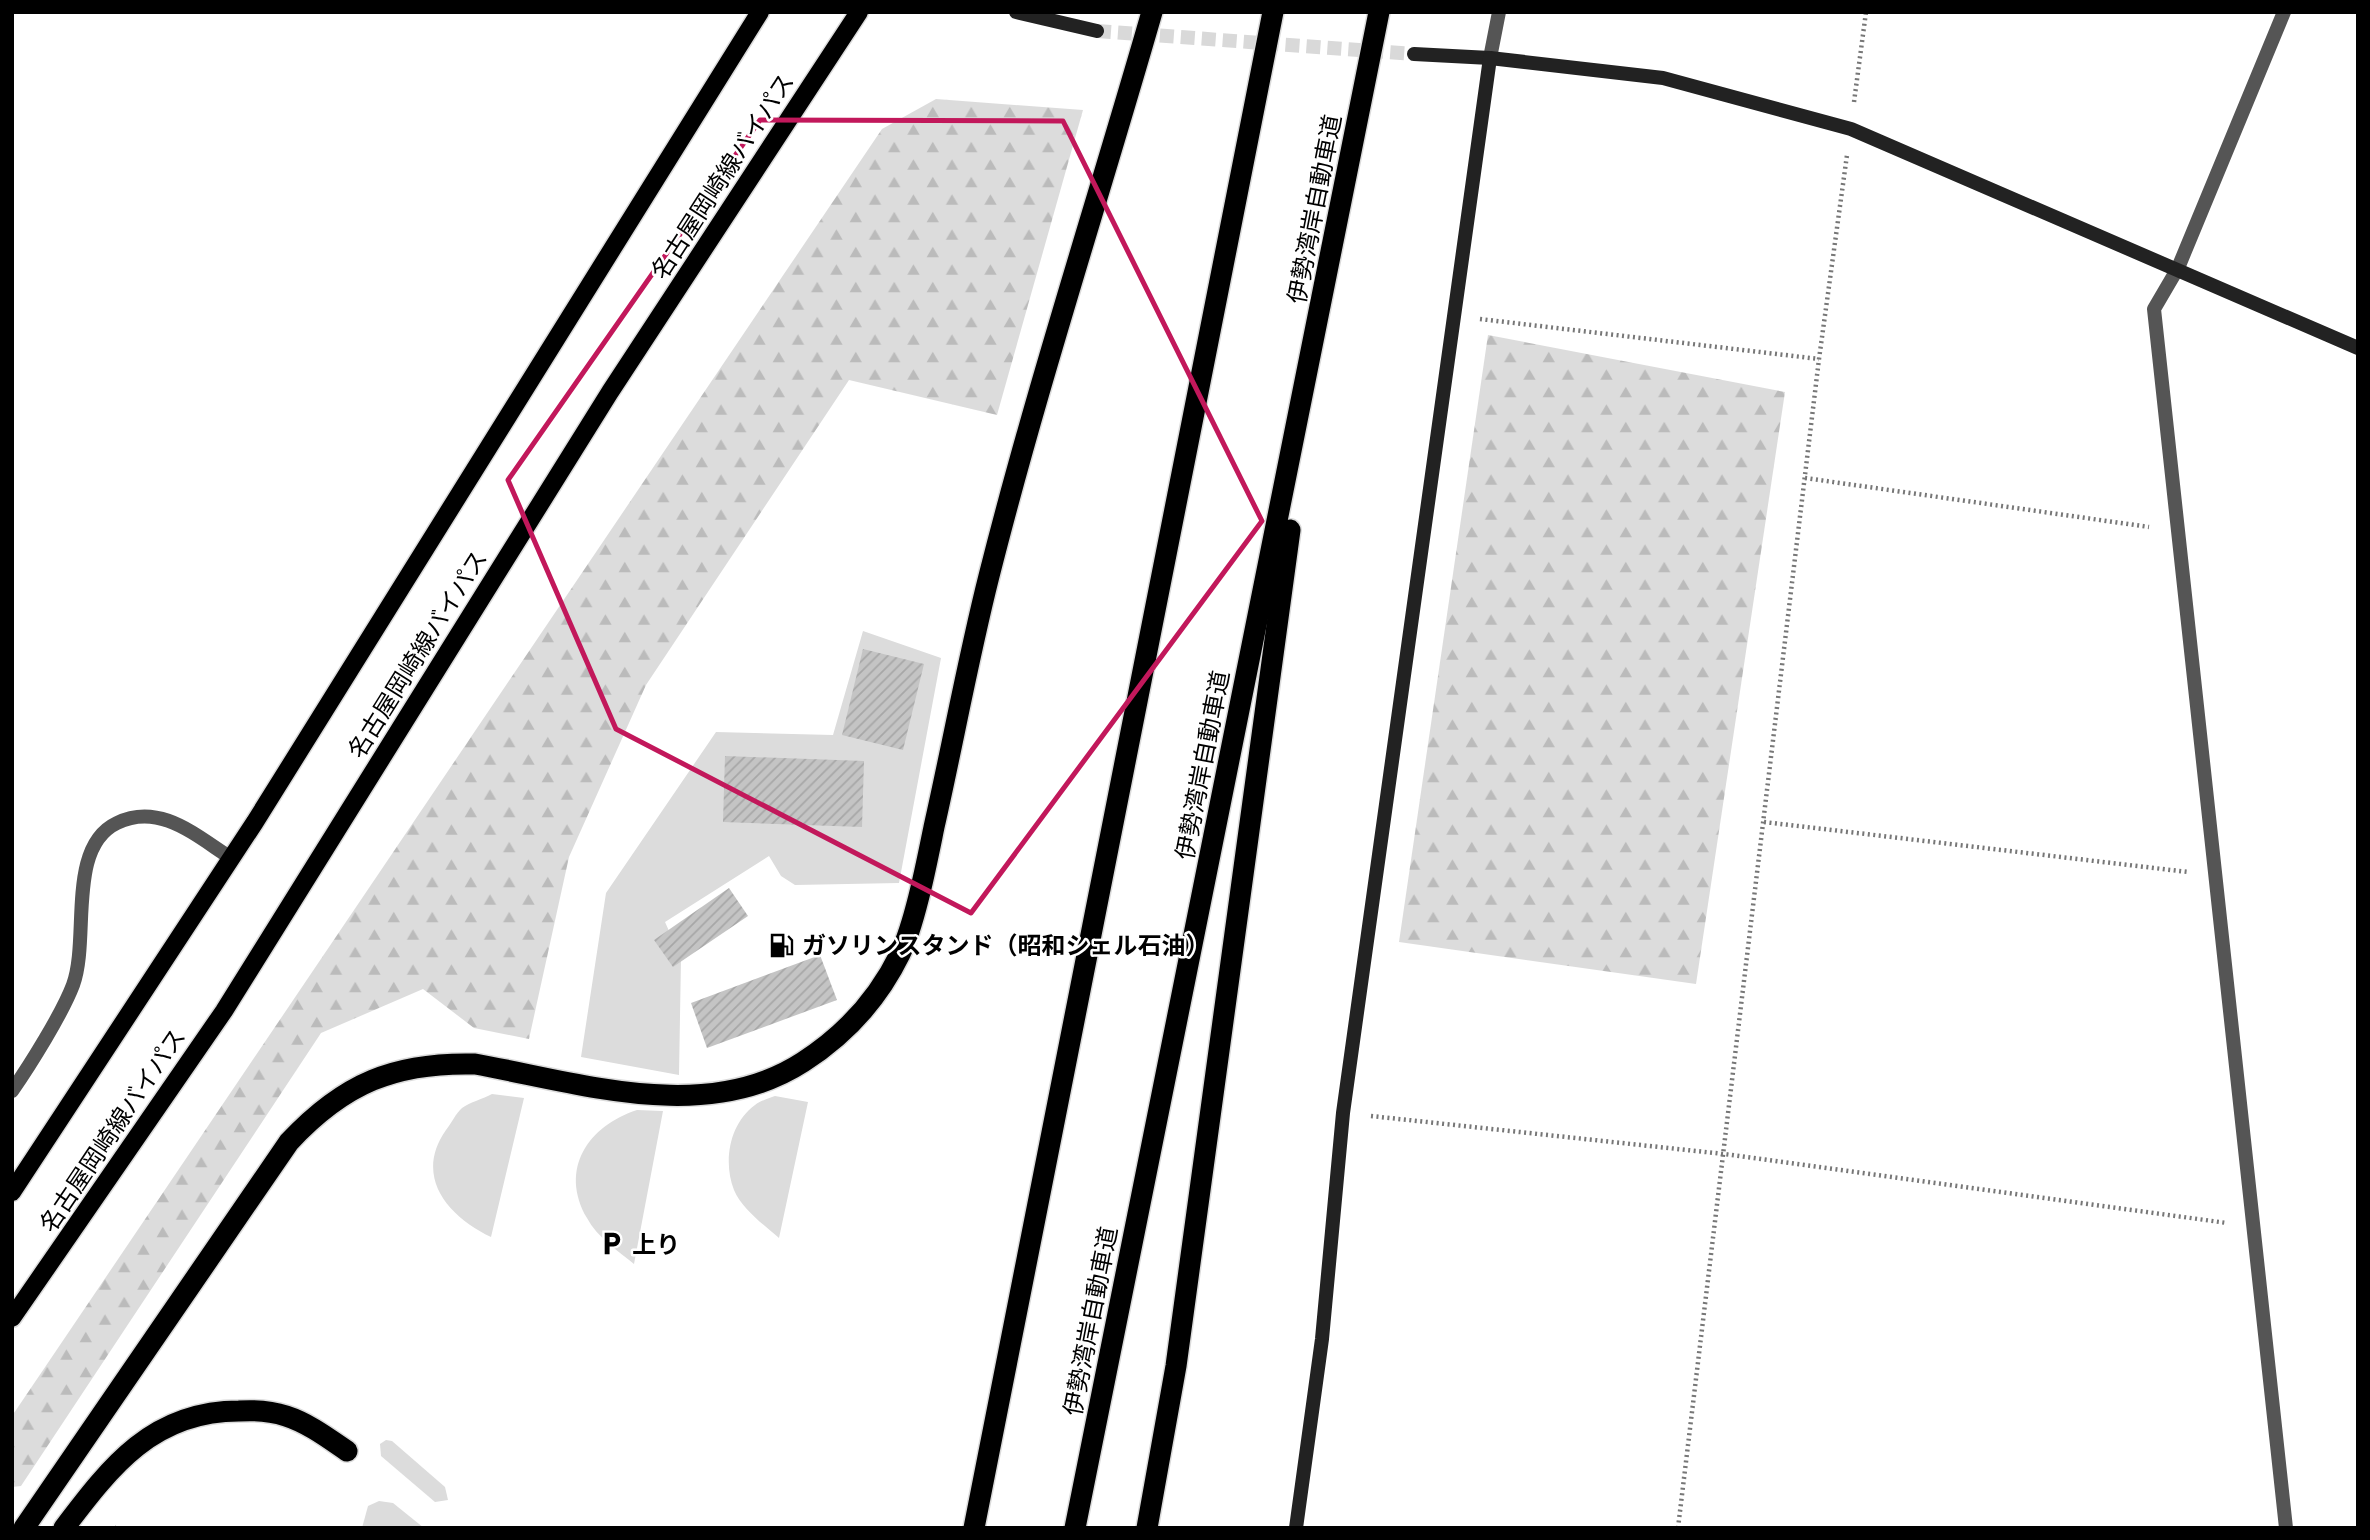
<svg xmlns="http://www.w3.org/2000/svg" width="2370" height="1540" viewBox="0 0 2370 1540" font-family="Mulish,'Noto Sans JP',sans-serif">
	<defs>
		<pattern id="forest-firs" width="22" height="20" patternUnits="userSpaceOnUse" patternTransform="scale(1.75)"><rect width="22" height="20" fill="#dcdcdc"/><path d="M5 1l3.5 6h-7zM16 11l3.5 6h-7z" fill="#bbb"/></pattern>
		<pattern id="building-hatch" width="6" height="6" patternUnits="userSpaceOnUse" patternTransform="scale(1.75)"><rect width="6" height="6" fill="#c4c4c4"/><path d="M-1 1l2-2M0 6l6-6M5 7l2-2" fill="none" stroke="#a7a7a7"/></pattern>
	</defs>
	<rect width="100%" height="100%" fill="#fff"/>
	<!-- green -->
	<g fill="#dcdcdc">
		<polygon points="863,631 941,658 899,883 795,885 781,876 769,856 665,922 681,958 679,1075 581,1057 606,893 716,732 833,735"/>
		<path d="M 492,1094 L 524,1098 L 491,1237 C 449,1217 413,1177 446,1130 C 451,1124 456,1113 462,1108 C 470,1102 483,1099 492,1094 Z"/>
		<path d="M 775,1096 L 808,1102 L 779,1238 C 764,1225 742,1209 734,1190 C 723,1162 729,1124 755,1105 C 760,1101 769,1098 775,1096 Z"/>
		<path d="M 637,1110 L 663,1111 L 634,1264 C 618,1251 597,1237 587,1218 C 559,1169 588,1126 637,1110 Z"/>
		<polygon points="386,1440 392,1441 445,1487 448,1500 435,1502 381,1456 380,1444"/>
		<polygon points="379,1501 393,1503 424,1528 362,1528 368,1506"/>
	</g>
	<!-- forest -->
	<g fill="url(#forest-firs)">
		<polygon points="936,99 1083,110 997,415 849,380 646,685 569,857 529,1039 474,1028 423,989 321,1033 21,1486 12,1487 12,1416 882,129"/>
		<polygon points="1488,335 1785,392 1696,984 1399,942"/>
	</g>
	<!-- building -->
	<g fill="url(#building-hatch)">
		<polygon points="863,649 924,664 903,750 842,735"/>
		<polygon points="725,756 864,761 862,827 723,822"/>
		<polygon points="729,888 748,916 673,967 654,940"/>
		<polygon points="820,955 837,1000 707,1048 691,1003"/>
	</g>
	<g fill="none" stroke-linecap="round" stroke-linejoin="round">
		<!-- secondary-tunnel -->
		<polyline stroke="#d9d9d9" stroke-width="14" stroke-dasharray="14 7" stroke-linecap="butt" points="1097,31 1414,54"/>
		<defs>
			<g id="primary">
				<polyline points="12,1192 255,822 760,12"/>
				<polyline points="12,1318 224,1011 610,392 859,12"/>
			</g>
			<g id="highway">
				<path d="M 24,1528 L 289,1142 C 344,1083 395,1062 475,1064 C 581,1083 706,1125 803,1062 C 845,1035 878,999 900,954 C 915,924 927,861 934,827 C 953,743 968,659 989,576 C 1037,386 1098,200 1152,12"/>
				<path d="M 64,1528 C 111,1466 153,1411 239,1411 C 254,1410 271,1411 286,1416 C 308,1423 328,1438 347,1451"/>
				<polyline points="974,1528 1273,12"/>
				<polyline points="1075,1528 1379,12"/>
				<polyline points="1147,1528 1176,1366 1290,530"/>
			</g>
		</defs>
		<!-- primary casing -->
		<use href="#primary" stroke="#dbdbdb" stroke-width="21"/>
		<!-- highway casing -->
		<use href="#highway" stroke="#dbdbdb" stroke-width="24"/>
		<!-- path -->
		<g stroke="#777" stroke-width="4.5" stroke-dasharray="2 3.5" stroke-linecap="butt">
			<polyline points="1854,102 1866,12"/>
			<polyline points="1480,319 1819,359"/>
			<polyline points="1805,478 2149,527"/>
			<polyline points="1764,822 2188,872"/>
			<polyline points="1371,1116 1724,1154 2227,1223"/>
			<polyline points="116,1528 117,1527"/>
			<polyline points="1678,1528 1819,359 1847,155"/>
		</g>
		<!-- street -->
		<g stroke="#555" stroke-width="14">
			<polyline points="2284,12 2178,268 2154,309 2286,1528"/>
			<polyline points="1490,58 1499,12"/>
			<path d="M 12,1091 C 30,1065 62,1014 73,985 C 90,939 66,847 117,823 C 160,802 196,836 231,858"/>
		</g>
		<!-- secondary -->
		<g stroke="#222" stroke-width="14">
			<polyline points="1016,12 1097,31"/>
			<polyline points="1414,54 1490,58 1663,78 1851,129 2358,348"/>
			<polyline points="1296,1528 1322,1339 1343,1113 1490,58"/>
		</g>
		<!-- primary -->
		<use href="#primary" stroke="#000" stroke-width="18"/>
		<!-- highway -->
		<use href="#highway" stroke="#000" stroke-width="21"/>
	</g>
	<!-- marked area -->
	<path fill="none" stroke="#c2185b" stroke-width="5" stroke-linejoin="round" d="M 760,120 L 1063,121 L 1262,521 L 971,913 L 616,729 L 508,480 Z"/>
	<!-- icons -->
	<defs>
		<symbol id="fuel-bare" viewBox="-9 -9 18 18"><path d="M-5.5-6h7V0h2V4h1.3V-2.5L3-4.5l.8-.8L6-3V5H2.5V1h-1V6h-7ZM-4.2-4.7v3.2H.2V-4.7Z" fill="#000" stroke="#fff" stroke-width="2.5" paint-order="stroke"/></symbol>
		<symbol id="parking-bare" viewBox="-9 -9 18 18"><path d="M-3.5-5.5H1a3.5 3.5 0 0 1 0 7H-1V5.5H-3.5ZM-1-3.4V-.6H.8a1.4 1.4 0 0 0 0-2.8Z" fill="#000" stroke="#fff" stroke-width="2.5" paint-order="stroke"/></symbol>
	</defs>
	<g fill-rule="evenodd">
		<use href="#fuel-bare" x="764" y="928" width="35" height="35"/>
		<use href="#parking-bare" x="594" y="1226" width="35" height="35"/>
	</g>
	<g text-anchor="middle" dominant-baseline="central" stroke-width="5" stroke-linejoin="round" paint-order="stroke">
		<!-- street labels -->
		<g font-size="24" fill="#000" stroke="#fff">
			<text transform="translate(722 176) rotate(-57)">名古屋岡崎線バイパス</text>
			<text transform="translate(1314 209) rotate(-79)">伊勢湾岸自動車道</text>
			<text transform="translate(417 654) rotate(-58)">名古屋岡崎線バイパス</text>
			<text transform="translate(1202 765) rotate(-79)">伊勢湾岸自動車道</text>
			<text transform="translate(112 1130) rotate(-56)">名古屋岡崎線バイパス</text>
			<text transform="translate(1090 1321) rotate(-79)">伊勢湾岸自動車道</text>
		</g>
		<!-- poi labels -->
		<g font-size="24" font-weight="bold" fill="#000" stroke="#fff" text-anchor="start">
			<text x="802" y="945">ガソリンスタンド（昭和シェル石油）</text>
			<text x="632" y="1244">上り</text>
		</g>
	</g>
	<!-- border -->
	<rect width="2370" height="1540" fill="none" stroke="#000000" stroke-width="28"/>
</svg>
